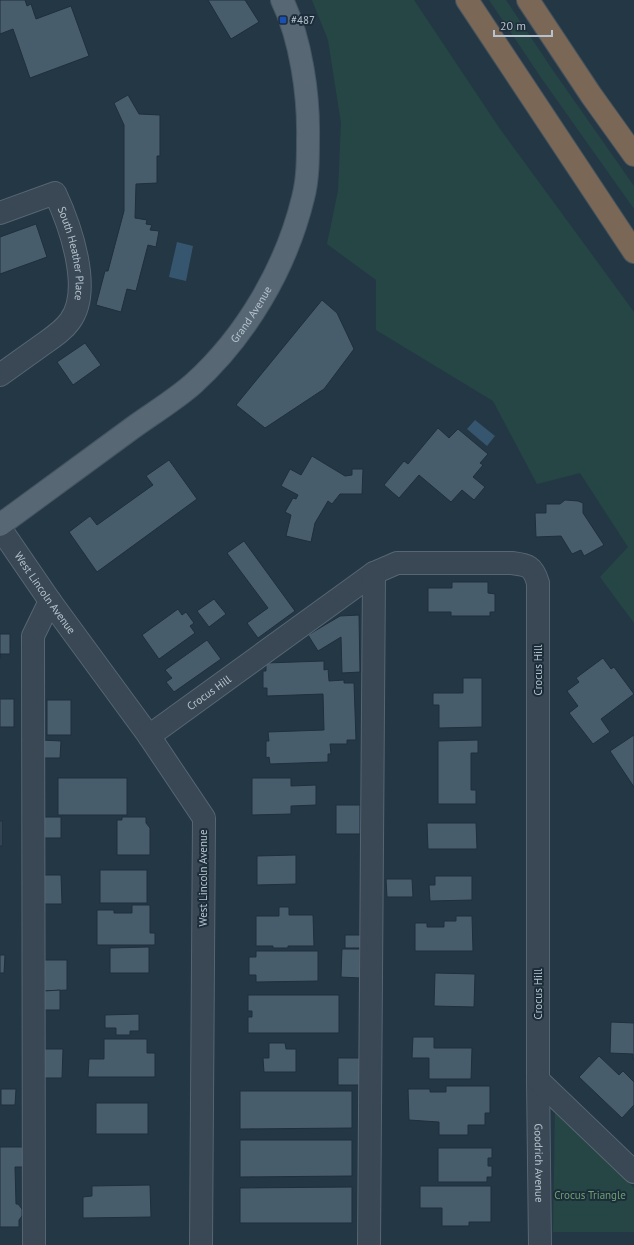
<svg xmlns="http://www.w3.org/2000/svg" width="634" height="1245" viewBox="0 0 634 1245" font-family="'PT Sans',sans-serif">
	<rect width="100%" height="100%" fill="#243745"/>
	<!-- green -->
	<g fill="#264645">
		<polygon points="312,0 414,0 500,129 634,312 634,623 600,577 628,547 580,473 537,484 493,401 376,330 376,280 327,244 338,191 341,123 328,40"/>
		<polygon points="489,0 506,0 552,69 634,186 634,209 542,79"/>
		<polygon points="555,1109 634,1188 634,1232 553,1232"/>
	</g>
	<!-- water -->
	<g fill="#36556e">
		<polygon points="177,242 193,246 186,281 169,277"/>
		<polygon points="475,420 495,436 487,446 467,429"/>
	</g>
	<!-- building -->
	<g fill="#485d6c" stroke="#1f2f3c">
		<polygon points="0,0 25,0 27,6 31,4 36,19 71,6 89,56 30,78 13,29 0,34"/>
		<polygon points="208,0 245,0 259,22 231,39"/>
		<polygon points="128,95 139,114 160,115 160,156 157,156 157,183 136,184 135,218 147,220 146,224 152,225 150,230 159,231 156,247 148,245 136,291 127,289 121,312 96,305 105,271 108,271 124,211 124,125 114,103"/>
		<polygon points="36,224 47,257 0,274 0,237"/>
		<polygon points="322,300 337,313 354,349 324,389 265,428 236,405"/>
		<polygon points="85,343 101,365 73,385 57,362"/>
		<polygon points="438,428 449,438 458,429 488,454 480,463 483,465 473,477 485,487 474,500 462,490 451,502 419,475 399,498 384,485 404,461 408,464"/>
		<polygon points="312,456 345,476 352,475 352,469 363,469 362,494 340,494 332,504 328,501 315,523 311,542 286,536 291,515 285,512 293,498 296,499 298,495 281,486 290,469 301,475"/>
		<polygon points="169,460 197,499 97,572 69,532 90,516 97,525 153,485 146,476"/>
		<polygon points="565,500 578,501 583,503 583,513 604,545 584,556 581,550 572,554 561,536 536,537 535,513 546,513 546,504 560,504"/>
		<polygon points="244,541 295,611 258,638 247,623 268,608 227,553"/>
		<polygon points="452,582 488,582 488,593 495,594 495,612 490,612 490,616 451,616 451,612 428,612 428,588 452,588"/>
		<polygon points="214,599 226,614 209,627 197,611"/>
		<polygon points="178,609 182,615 186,612 194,623 190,626 195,633 159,659 142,635"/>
		<polygon points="359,615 360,672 342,673 341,637 318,651 308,635 340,616"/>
		<polygon points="0,634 10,634 10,654 0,654 0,659"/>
		<polygon points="207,640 221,659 174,692 166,682 172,678 165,670"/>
		<polygon points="603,658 611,669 614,667 634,694 601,719 610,732 593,744 569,713 578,706 567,691 579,682 576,678"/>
		<polygon points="324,661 324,670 328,669 329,681 344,680 344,683 354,683 356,740 347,740 347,744 330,744 331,754 328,754 328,762 270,764 269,757 266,758 266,741 269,741 268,732 324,730 323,694 267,696 267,688 263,688 263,671 266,671 266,663"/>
		<polygon points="463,678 482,678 482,727 439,728 439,705 433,705 433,693 463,693"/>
		<rect x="0" y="699" width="14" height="28"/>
		<rect x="47" y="700" width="24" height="35"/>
		<polygon points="634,735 634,787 610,751"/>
		<polygon points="41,740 61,741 60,758 41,758"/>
		<polygon points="478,740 478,753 471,753 471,790 476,790 476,804 438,804 438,741"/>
		<rect x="58" y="778" width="69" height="37"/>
		<polygon points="252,778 291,778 291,786 316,785 316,805 291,806 291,814 252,815"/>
		<rect x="336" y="805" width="24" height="29"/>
		<rect x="42" y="817" width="19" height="21"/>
		<polygon points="122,817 146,817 146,823 150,828 150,855 117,855 117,820 122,820"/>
		<rect x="0" y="821" width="2" height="25"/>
		<polygon points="427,823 476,823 477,849 428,849"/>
		<polygon points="296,855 296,884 257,885 257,856"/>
		<rect x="100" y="870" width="47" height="33"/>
		<polygon points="43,875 61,875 62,904 43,904"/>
		<polygon points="435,876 472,876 472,900 430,901 429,885 435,885"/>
		<polygon points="386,879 412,879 413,897 387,897"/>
		<polygon points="132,905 150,905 150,933 155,933 155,945 97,945 97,910 114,910 114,913 132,913"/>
		<polygon points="279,907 289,907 289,915 313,915 314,946 288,946 288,948 273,948 273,946 256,946 256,916 279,916"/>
		<polygon points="456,916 472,916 473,951 415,951 415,923 427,923 427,927 444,927 444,921 456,921"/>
		<polygon points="345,935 362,935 361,948 345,948"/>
		<polygon points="149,947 149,973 110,973 110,948"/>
		<polygon points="342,949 360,949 360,978 341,977"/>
		<polygon points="256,951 318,951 318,981 256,982 256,975 249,975 249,957 256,957"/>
		<polygon points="0,955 5,955 4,973 0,973"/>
		<polygon points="44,960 67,960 67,990 44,991"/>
		<polygon points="435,973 475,974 474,1007 434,1006"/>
		<polygon points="60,990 60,1010 44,1010 44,991"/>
		<polygon points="248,995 339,995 339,1033 248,1033 248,1017 252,1017 252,1011 248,1011"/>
		<polygon points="139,1014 139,1031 130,1031 130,1035 116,1035 116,1028 105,1028 105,1015"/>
		<polygon points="611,1022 634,1023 634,1059 633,1059 633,1054 610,1053"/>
		<polygon points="413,1037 434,1037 434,1048 472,1048 471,1079 429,1079 429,1058 412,1058"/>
		<polygon points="104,1039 147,1039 147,1053 155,1053 155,1077 88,1077 89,1059 104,1059"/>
		<polygon points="269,1043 285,1043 286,1049 296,1049 296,1072 264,1072 263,1058 269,1058"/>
		<polygon points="44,1049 63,1049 62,1078 44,1078"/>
		<polygon points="599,1056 619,1075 623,1071 634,1082 634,1105 622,1118 579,1077"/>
		<rect x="338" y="1058" width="22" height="27"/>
		<polygon points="446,1086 490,1086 490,1113 485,1113 485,1125 468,1125 468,1135 439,1135 439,1122 409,1120 408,1089 430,1089 430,1092 446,1092"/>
		<polygon points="1,1089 16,1089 15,1105 1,1105"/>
		<polygon points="240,1091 352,1091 352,1128 240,1129"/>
		<rect x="96" y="1103" width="52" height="31"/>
		<polygon points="240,1140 352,1140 352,1176 240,1177"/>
		<polygon points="0,1147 23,1147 23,1167 15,1167 16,1204 18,1204 22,1209 22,1216 19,1220 19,1227 0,1227"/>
		<polygon points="438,1148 492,1148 492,1158 488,1158 488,1166 492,1166 492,1177 487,1177 487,1182 438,1182"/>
		<polygon points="150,1185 151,1217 83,1218 83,1197 92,1196 92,1186"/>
		<polygon points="420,1186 491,1186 491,1222 469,1222 469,1226 442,1226 442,1208 420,1208"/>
		<polygon points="352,1187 352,1223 240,1223 240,1188"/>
	</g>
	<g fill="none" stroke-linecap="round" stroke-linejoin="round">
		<defs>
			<g id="minor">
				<path id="s1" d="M 0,213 L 55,193 C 70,225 93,290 70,321 C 63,331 52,338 42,345 C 28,355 14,365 0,375"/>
				<path id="s2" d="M 0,528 L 50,601 L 149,736 L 204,818 L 201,1245"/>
				<path id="s3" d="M 149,736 L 374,573 L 397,563 L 512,563 C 528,565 533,566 538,583 L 538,1080 L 540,1245"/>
				<polyline points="538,1080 634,1172"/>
				<polyline points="34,1245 33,636 50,601"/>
				<polyline points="369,1245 374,573"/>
			</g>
			<g id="major">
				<path id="s4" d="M 0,525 C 44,493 87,461 131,429 C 150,415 175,400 193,384 C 246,336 286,268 303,198 C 308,179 308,159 308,139 C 309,96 301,39 282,0"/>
			</g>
			<g id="highway">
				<polyline points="467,0 634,252"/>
				<polyline points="528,0 591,95 634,155"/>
			</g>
		</defs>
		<!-- minor casing -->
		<use href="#minor" stroke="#576672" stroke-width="24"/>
		<!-- major casing -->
		<use href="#major" stroke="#455461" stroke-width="24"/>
		<!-- highway casing -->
		<use href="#highway" stroke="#43535f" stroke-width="24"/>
		<!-- minor -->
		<use href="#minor" stroke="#394854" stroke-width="22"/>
		<!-- major -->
		<use href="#major" stroke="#576774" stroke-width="22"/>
		<!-- highway -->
		<use href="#highway" stroke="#7b6755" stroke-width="22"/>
	</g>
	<!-- markers -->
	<rect fill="#1a4fb4" stroke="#1d2d3a" stroke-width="1.5" x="279" y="16" width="8" height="8" rx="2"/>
	<g text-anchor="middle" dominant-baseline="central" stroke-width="4" stroke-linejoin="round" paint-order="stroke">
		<!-- poi labels -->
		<g font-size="11" fill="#b6c3ce" stroke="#1d2d3a" text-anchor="start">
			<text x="291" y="20">#487</text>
		</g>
		<!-- street labels -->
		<g font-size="11" fill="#b6c3ce" stroke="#1d2d3a">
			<text stroke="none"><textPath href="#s1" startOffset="122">South Heather Place</textPath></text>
			<text stroke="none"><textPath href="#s4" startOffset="330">Grand Avenue</textPath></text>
			<text stroke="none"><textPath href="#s2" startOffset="79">West Lincoln Avenue</textPath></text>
			<text transform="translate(538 670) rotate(-90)">Crocus Hill</text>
			<text stroke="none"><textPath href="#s3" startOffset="74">Crocus Hill</textPath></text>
			<text transform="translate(203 878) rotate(-90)">West Lincoln Avenue</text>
			<text transform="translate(538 994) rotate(-90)">Crocus Hill</text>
			<text stroke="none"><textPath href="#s3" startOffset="1034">Goodrich Avenue</textPath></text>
		</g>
		<!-- park labels -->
		<g font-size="11" fill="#6ba170" stroke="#1d2d3a">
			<text x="590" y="1195">Crocus Triangle</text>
		</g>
	</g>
	<!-- scale -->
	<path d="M494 30v6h58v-6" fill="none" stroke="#b6c3ce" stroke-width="2"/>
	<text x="500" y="30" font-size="12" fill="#b6c3ce" stroke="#1d2d3a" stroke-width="3" paint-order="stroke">20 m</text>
</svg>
